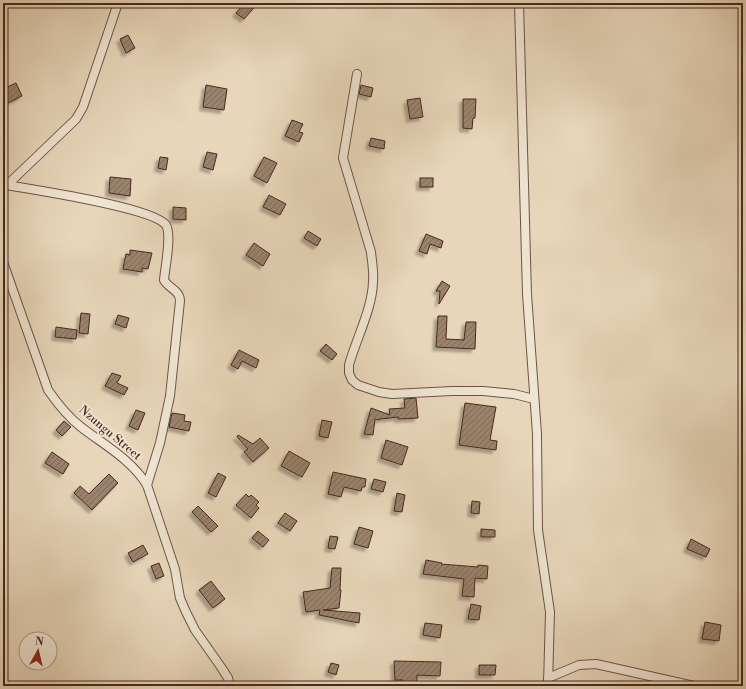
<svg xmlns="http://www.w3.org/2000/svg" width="746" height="689" viewBox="0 0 746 689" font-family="'Libre Bodoni',serif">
	<defs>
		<pattern id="building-hatch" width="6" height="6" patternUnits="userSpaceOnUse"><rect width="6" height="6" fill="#9a836e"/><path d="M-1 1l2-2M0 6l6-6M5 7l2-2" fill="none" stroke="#7f6b5a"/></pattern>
		<filter id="shadow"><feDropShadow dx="-3.5" dy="3.5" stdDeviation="1" flood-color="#0004"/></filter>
	</defs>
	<rect width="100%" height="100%" fill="#e7d6b9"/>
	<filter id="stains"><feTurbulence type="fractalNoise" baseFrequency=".005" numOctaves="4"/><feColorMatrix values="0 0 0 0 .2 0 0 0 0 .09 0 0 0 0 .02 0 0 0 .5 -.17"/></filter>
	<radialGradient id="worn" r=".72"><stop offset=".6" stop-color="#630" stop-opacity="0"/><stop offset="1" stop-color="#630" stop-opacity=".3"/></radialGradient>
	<!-- building -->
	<g fill="url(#building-hatch)" stroke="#47291d" filter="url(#shadow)">
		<polygon points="245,3 258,3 244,19 236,13"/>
		<polygon points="128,35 135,48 126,53 120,39"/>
		<polygon points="16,83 22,96 6,104 3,97 3,89"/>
		<polygon points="206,85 227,89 224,110 203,107"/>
		<polygon points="361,85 373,88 371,97 359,94"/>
		<polygon points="420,98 423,117 410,119 407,100"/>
		<polygon points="463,99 476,99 475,118 473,118 472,129 463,128"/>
		<polygon points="292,120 303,124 299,132 303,133 299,142 285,136"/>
		<polygon points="371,138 385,141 384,149 369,146"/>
		<polygon points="207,152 217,154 213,170 203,167"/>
		<polygon points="160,157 168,158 166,170 158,168"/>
		<polygon points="264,157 277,163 267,183 254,176"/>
		<polygon points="110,177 131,179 130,196 109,193"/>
		<rect x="420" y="178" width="13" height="9"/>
		<polygon points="269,195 286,204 280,215 263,207"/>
		<polygon points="173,207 186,208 186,220 173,219"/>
		<polygon points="308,231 321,239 317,246 304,238"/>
		<polygon points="426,234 443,241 441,248 430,244 427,254 419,251"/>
		<polygon points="254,243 270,254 263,266 246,255"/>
		<polygon points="130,250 152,253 148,269 142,268 142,272 123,269 126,254 130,255"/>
		<polygon points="442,281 450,286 439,304 440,291 436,291"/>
		<polygon points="81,313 90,314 88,334 79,333"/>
		<polygon points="118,315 129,318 126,328 115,324"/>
		<polygon points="438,316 447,316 446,339 464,340 466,322 476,322 475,349 436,347"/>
		<polygon points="56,327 77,330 76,339 55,337"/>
		<polygon points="326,344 337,354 332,360 320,351"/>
		<polygon points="239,350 259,360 256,368 242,361 238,369 231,365"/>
		<polygon points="112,373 121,376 117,383 128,388 124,395 105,386"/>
		<polygon points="416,398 418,418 398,419 398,417 380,419 379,420 375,419 373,435 364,434 371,408 390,415 389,409 405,408 404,399"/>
		<polygon points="465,403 496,407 490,440 497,441 496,450 459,445"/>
		<polygon points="136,410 145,413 138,430 129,426"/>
		<polygon points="172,413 185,415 184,421 191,422 189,431 169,427"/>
		<polygon points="322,420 332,422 328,438 319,436"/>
		<polygon points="64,421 71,427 62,436 56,430"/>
		<polygon points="238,435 253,444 260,438 269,448 253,462 244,452 248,449 237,437"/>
		<polygon points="386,440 408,447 402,465 381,458"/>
		<polygon points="289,451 310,463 302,477 281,466"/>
		<polygon points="52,452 69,464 63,474 45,463"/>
		<polygon points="333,472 366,479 365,487 362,487 361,491 344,487 341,497 328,494"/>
		<polygon points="218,473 226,477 216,497 208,493"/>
		<polygon points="109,474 118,483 92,510 74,493 80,486 89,494"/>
		<polygon points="374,479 386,482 383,492 371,489"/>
		<polygon points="397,493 405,495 402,512 394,511"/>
		<polygon points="246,494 249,497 251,495 259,502 256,505 259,508 251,518 236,505"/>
		<polygon points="472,501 480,502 479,514 471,513"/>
		<polygon points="198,506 218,526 211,532 192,512"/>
		<polygon points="285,513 297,521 290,531 278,523"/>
		<polygon points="359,527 373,531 368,548 354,544"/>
		<polygon points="481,529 495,530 495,537 481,537"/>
		<polygon points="258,531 269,540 263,547 252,538"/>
		<polygon points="330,536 338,537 335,549 328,548"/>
		<polygon points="691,539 710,549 706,557 687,549"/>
		<polygon points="143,545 148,554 133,562 128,553"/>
		<polygon points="426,560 442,563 441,564 478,567 478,565 488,566 487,579 475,578 474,597 462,596 464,579 423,574"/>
		<polygon points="159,563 164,576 156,579 151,566"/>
		<polygon points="332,568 341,568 340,590 341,590 339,608 323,610 360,613 359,623 319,615 320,610 306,612 303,592 330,588"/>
		<polygon points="211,581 225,599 213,608 199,590"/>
		<polygon points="471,604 481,606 479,620 468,619"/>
		<polygon points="705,622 721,625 719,641 702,639"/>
		<polygon points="425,623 442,625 440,638 423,635"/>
		<polygon points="394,661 441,662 440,676 417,675 417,686 403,686 403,680 395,680"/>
		<polygon points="331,663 339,665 336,675 328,672"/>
		<polygon points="479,665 496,665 495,675 479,675"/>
	</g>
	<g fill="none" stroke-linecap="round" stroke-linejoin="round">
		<defs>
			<g id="street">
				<polyline points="519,3 527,294 537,434 538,530 550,612 548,686"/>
				<path d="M 357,74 L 343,158 L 371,252 C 372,262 374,272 373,282 C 372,310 356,339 349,365 L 349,373 L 352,380 L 358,385 L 379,392 L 392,394 L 452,391 L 483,391 L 514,394 L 534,399"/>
				<path d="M 7,185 C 34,190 152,207 166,225 C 172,235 165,268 164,280 C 168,288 180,290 180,301 L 170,396 L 160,443 L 147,485"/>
				<polyline points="4,188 76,119 83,107 118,3"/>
				<path d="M 3,262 L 48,390 C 57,403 68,417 81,427 C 104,445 131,459 147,485 L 175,569 L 180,598 L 186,612 L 195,630 L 221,667 L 228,678 L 230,686"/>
				<polyline points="548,678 579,665 596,664 694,686"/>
				<polyline points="740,686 743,686"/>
			</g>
		</defs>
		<!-- street casing -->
		<use href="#street" stroke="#6f5444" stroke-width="10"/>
		<!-- street -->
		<use href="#street" stroke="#efe4d2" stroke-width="8"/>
	</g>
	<g text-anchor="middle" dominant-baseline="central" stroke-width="3.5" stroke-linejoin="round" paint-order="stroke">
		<!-- street labels -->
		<g font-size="12" fill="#47291d" stroke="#efe4d2">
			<text transform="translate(110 433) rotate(40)">Nzungu Street</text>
		</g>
	</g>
	<!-- margin -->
	<rect width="746" height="689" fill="none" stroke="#e7d6b9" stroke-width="16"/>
	<rect x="4" y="4" width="738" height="681" fill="none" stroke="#47291d" stroke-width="2"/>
	<rect x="8" y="8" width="730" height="673" fill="none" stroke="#47291d"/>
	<!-- north arrow -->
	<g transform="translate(38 651) rotate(8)"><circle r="19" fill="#efe4d2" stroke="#ac998a"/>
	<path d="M0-3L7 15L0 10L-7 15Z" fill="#8f2418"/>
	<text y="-6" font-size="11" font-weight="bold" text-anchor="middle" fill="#47291d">N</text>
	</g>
	<rect width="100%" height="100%" filter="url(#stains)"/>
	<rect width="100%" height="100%" fill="url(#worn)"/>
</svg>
